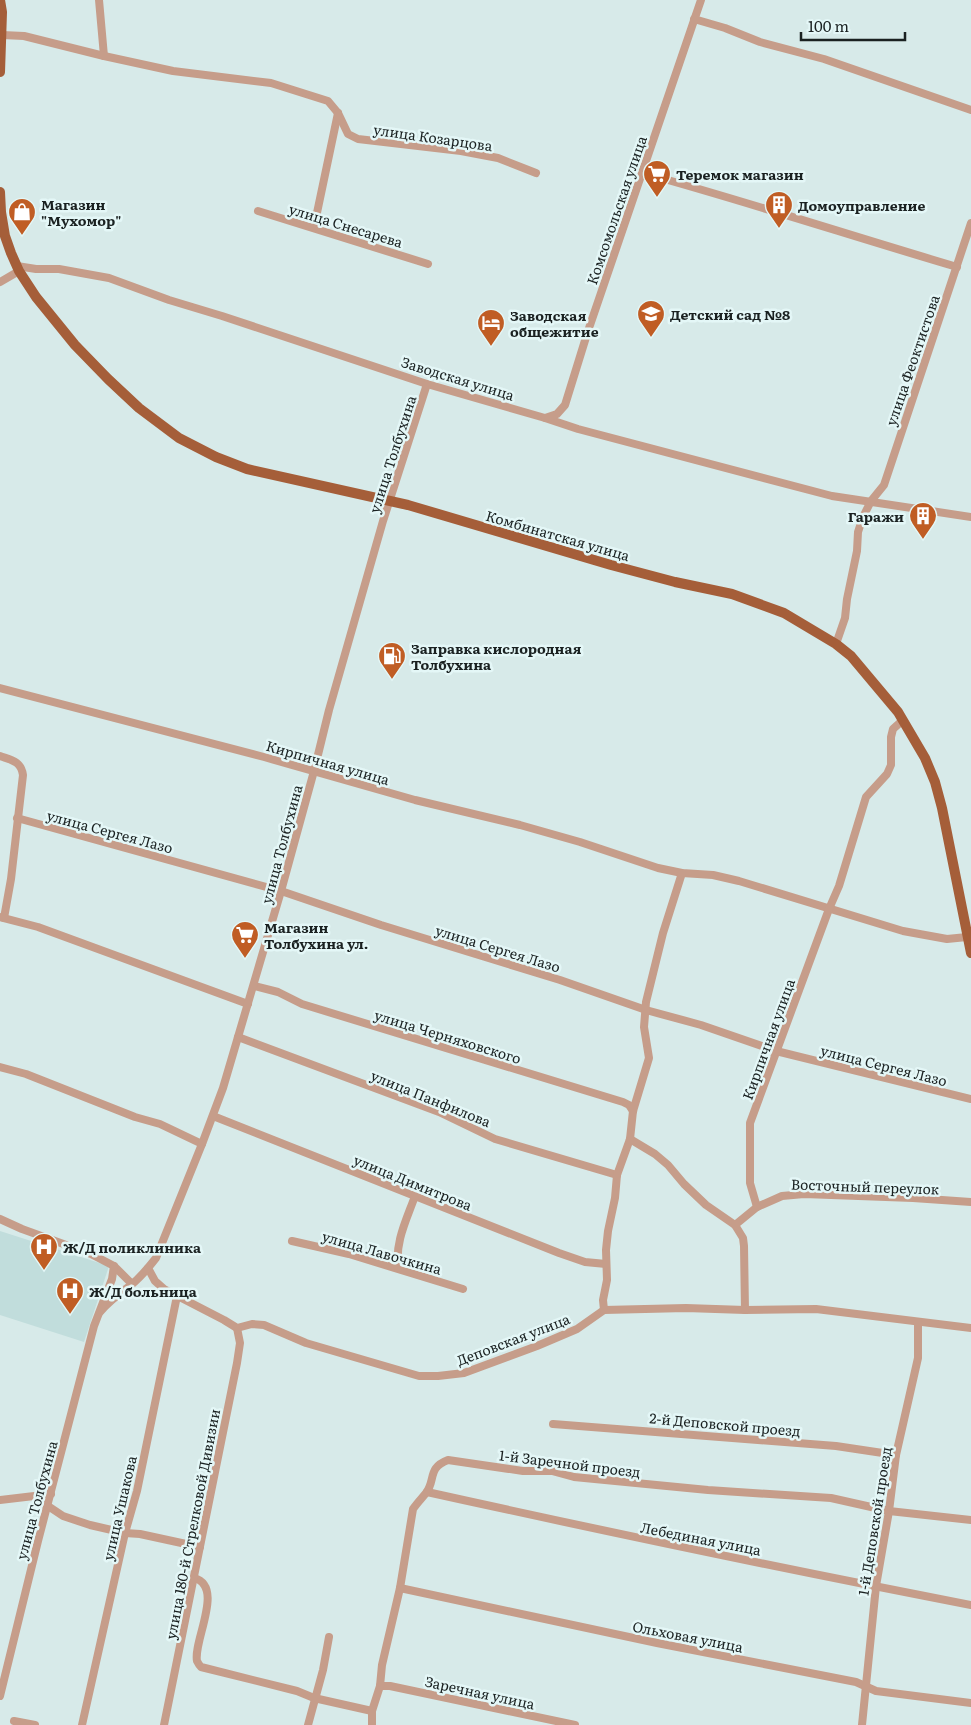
<svg xmlns="http://www.w3.org/2000/svg" width="971" height="1725" viewBox="0 0 971 1725" font-family="Literata,serif">
	<rect width="100%" height="100%" fill="#d7eae9"/>
	<!-- built -->
	<polygon fill="#c1dddc" points="0,1231 109,1266 84,1342 0,1315"/>
	<g fill="none" stroke-linecap="round" stroke-linejoin="round">
		<!-- minor -->
		<g stroke="#c69d8a" stroke-width="8">
			<polyline points="99,0 104,56"/>
			<polyline points="694,19 725,28 760,42 824,59 971,110"/>
			<polyline points="2,35 24,36 104,56 173,71 271,83 328,101 338,113 348,134 358,139 461,151 498,158 536,173"/>
			<path d="M 643,173 C 748,202 852,236 957,267"/>
			<polyline points="258,211 428,264"/>
			<polyline points="314,227 338,113"/>
			<polyline points="17,266 36,269 59,269 109,278 169,300 222,316 427,384 545,418 578,429 832,496 971,517"/>
			<polyline points="0,282 19,271"/>
			<polyline points="545,418 557,414 565,405 587,334 701,0"/>
			<polyline points="836,644 845,618 847,599 857,551 858,532 863,517 871,501 884,485 971,223"/>
			<polyline points="0,688 264,757 415,800 520,825 580,842 658,868 682,873 713,875 739,881 903,931 947,939 967,937"/>
			<polyline points="903,720 893,729 891,737 891,765 887,774 866,797 839,886 829,909 750,1123 750,1183 757,1207 782,1196 804,1194 913,1198 971,1202"/>
			<path d="M 0,756 C 11,760 21,761 23,775 L 11,879 L 4,918"/>
			<polyline points="17,818 281,891 381,925 560,980 646,1010 701,1025 776,1051 971,1099"/>
			<polyline points="0,917 38,927 248,1004"/>
			<polyline points="254,986 278,992 302,1004 623,1102 629,1105 633,1111"/>
			<polyline points="238,1037 439,1112 495,1139 617,1175"/>
			<polyline points="0,1067 26,1074 135,1117 160,1124 202,1144"/>
			<polyline points="213,1116 559,1253 585,1262 606,1264"/>
			<polyline points="630,1139 655,1154 668,1165 684,1184 706,1205 735,1225"/>
			<polyline points="0,1219 22,1229 91,1254 114,1266 132,1284"/>
			<polyline points="292,1241 349,1254 463,1289"/>
			<polyline points="148,1268 155,1281 164,1289 224,1320 237,1328 252,1324 264,1325 306,1343 419,1376 438,1376 464,1373 537,1346 577,1329 604,1310 686,1308 745,1310 816,1309 971,1328"/>
			<path d="M 398,1268 C 395,1242 406,1221 415,1196"/>
			<polyline points="604,1310 603,1300 607,1280 606,1250 608,1231 615,1198 617,1175 630,1139 633,1111 649,1058 644,1027 646,1002 663,933 682,873"/>
			<polyline points="745,1310 744,1246 743,1238 735,1225 757,1207"/>
			<path d="M 100,1312 C 109,1301 120,1293 131,1285 C 141,1277 149,1267 156,1258 L 202,1144 L 223,1088 L 281,891 L 314,771 L 329,710 L 383,521 L 427,384"/>
			<polyline points="553,1424 836,1446 896,1455"/>
			<path d="M 427,1492 C 608,1532 789,1570 971,1605"/>
			<polyline points="0,1500 51,1494"/>
			<polyline points="48,1506 63,1516 90,1525 125,1533 140,1534 200,1547"/>
			<path d="M 194,1578 C 225,1586 193,1641 197,1661 C 198,1663 200,1666 201,1667 L 297,1691 L 314,1698 L 372,1711"/>
			<polyline points="400,1588 657,1643 856,1682 876,1691 971,1703"/>
			<polyline points="380,1686 390,1686 575,1725"/>
			<polyline points="0,1696 38,1541 94,1326 112,1279 114,1266"/>
			<polyline points="14,1721 35,1725"/>
			<polyline points="82,1725 125,1533 137,1491 177,1296"/>
			<polyline points="164,1725 237,1363 240,1343 237,1328"/>
			<polyline points="308,1725 323,1670 329,1637"/>
			<path d="M 372,1725 L 372,1711 L 380,1686 L 382,1665 L 400,1588 L 413,1509 C 417,1503 422,1498 426,1493 C 436,1480 427,1468 448,1460 L 523,1471 L 552,1471 L 574,1477 L 708,1490 L 831,1498 L 889,1511 L 971,1520"/>
			<polyline points="862,1725 876,1586 889,1511 896,1455 918,1358 918,1322"/>
		</g>
		<!-- major -->
		<g stroke="#a55e39" stroke-width="10">
			<polyline points="0,72 2,12 0,0"/>
			<polyline points="0,192 1,212 5,236 11,253 19,271 36,297 75,345 108,379 139,408 179,438 216,457 247,469 408,505 611,565 675,582 732,594 784,613 836,644 851,656 898,712 925,758 935,782 942,808 971,953"/>
		</g>
	</g>
	<!-- icons -->
	<defs>
		<symbol id="supermarket-pin" viewBox="-11 -11 22 30"><path d="M0 17L-7.5 6A9.5 9.5 0 1 1 7.5 6Z" fill="#c05d24" stroke="#e4f7f7"/><path d="M-6-5.5h2.5l.6 2H6L4.5 2H-2.5L-4.4-4H-6ZM-1.5 3.2a1.3 1.3 0 1 0 .1 0ZM3 3.2a1.3 1.3 0 1 0 .1 0Z" fill="#fff"/></symbol>
		<symbol id="building-pin" viewBox="-11 -11 22 30"><path d="M0 17L-7.5 6A9.5 9.5 0 1 1 7.5 6Z" fill="#c05d24" stroke="#e4f7f7"/><path d="M-4-6H4V6H1V3H-1V6H-4ZM-2.5-4.3h1.7v1.8h-1.7ZM.8-4.3h1.7v1.8H.8ZM-2.5-1h1.7V.8h-1.7ZM.8-1h1.7V.8H.8Z" fill="#fff"/></symbol>
		<symbol id="shop-pin" viewBox="-11 -11 22 30"><path d="M0 17L-7.5 6A9.5 9.5 0 1 1 7.5 6Z" fill="#c05d24" stroke="#e4f7f7"/><path d="M-5-2.5h2.3a2.7 3.5 0 0 1 5.4 0H5L5.5 6h-11ZM-1.5-2.5h3a1.5 2.3 0 0 0-3 0Z" fill="#fff"/></symbol>
		<symbol id="school-pin" viewBox="-11 -11 22 30"><path d="M0 17L-7.5 6A9.5 9.5 0 1 1 7.5 6Z" fill="#c05d24" stroke="#e4f7f7"/><path d="M0-5L7-2L0 1L-7-2ZM-4 1L0 2.5L4 1V4Q0 6-4 4Z" fill="#fff"/></symbol>
		<symbol id="hotel-pin" viewBox="-11 -11 22 30"><path d="M0 17L-7.5 6A9.5 9.5 0 1 1 7.5 6Z" fill="#c05d24" stroke="#e4f7f7"/><path d="M-6-4.5h1.5V1H6V5H4.5V3h-9V5H-6ZM-4 0a1.8 1.8 0 1 1 3.6 0ZM.5 0V-2.5h3Q6-2.5 6 0Z" fill="#fff"/></symbol>
		<symbol id="fuel-pin" viewBox="-11 -11 22 30"><path d="M0 17L-7.5 6A9.5 9.5 0 1 1 7.5 6Z" fill="#c05d24" stroke="#e4f7f7"/><path d="M-5.5-6h7V0h2V4h1.3V-2.5L3-4.5l.8-.8L6-3V5H2.5V1h-1V6h-7ZM-4.2-4.7v3.2H.2V-4.7Z" fill="#fff"/></symbol>
		<symbol id="hospital-pin" viewBox="-11 -11 22 30"><path d="M0 17L-7.5 6A9.5 9.5 0 1 1 7.5 6Z" fill="#c05d24" stroke="#e4f7f7"/><path d="M-5-5h3v3.5h4V-5h3V5h-3V1.5h-4V5h-3Z" fill="#fff"/></symbol>
	</defs>
	<g fill-rule="evenodd">
		<use href="#supermarket-pin" x="641" y="158" width="32" height="43"/>
		<use href="#building-pin" x="763" y="189" width="32" height="43"/>
		<use href="#shop-pin" x="6" y="196" width="32" height="43"/>
		<use href="#school-pin" x="635" y="298" width="32" height="43"/>
		<use href="#hotel-pin" x="475" y="307" width="32" height="43"/>
		<use href="#building-pin" x="907" y="500" width="32" height="43"/>
		<use href="#fuel-pin" x="376" y="640" width="32" height="43"/>
		<use href="#supermarket-pin" x="229" y="919" width="32" height="43"/>
		<use href="#hospital-pin" x="28" y="1231" width="32" height="43"/>
		<use href="#hospital-pin" x="54" y="1275" width="32" height="43"/>
	</g>
	<g text-anchor="middle" dominant-baseline="central" stroke-width="5" stroke-linejoin="round" paint-order="stroke">
		<!-- street labels -->
		<g font-size="14" fill="#1a2121" stroke="#e4f7f7">
			<text transform="translate(433 137) rotate(8)">улица Козарцова</text>
			<text transform="translate(616 210) rotate(-71)">Комсомольская улица</text>
			<text transform="translate(346 225) rotate(17)">улица Снесарева</text>
			<text transform="translate(912 360) rotate(-71)">улица Феоктистова</text>
			<text transform="translate(458 378) rotate(17)">Заводская улица</text>
			<text transform="translate(392 454) rotate(-72)">улица Толбухина</text>
			<text transform="translate(558 535) rotate(16)">Комбинатская улица</text>
			<text transform="translate(328 762) rotate(16)">Кирпичная улица</text>
			<text transform="translate(110 831) rotate(15)">улица Сергея Лазо</text>
			<text transform="translate(281 844) rotate(-75)">улица Толбухина</text>
			<text transform="translate(498 948) rotate(17)">улица Сергея Лазо</text>
			<text transform="translate(448 1036) rotate(17)">улица Черняховского</text>
			<text transform="translate(768 1039) rotate(-70)">Кирпичная улица</text>
			<text transform="translate(884 1065) rotate(14)">улица Сергея Лазо</text>
			<text transform="translate(431 1098) rotate(22)">улица Панфилова</text>
			<text transform="translate(413 1182) rotate(22)">улица Димитрова</text>
			<text transform="translate(865 1186) rotate(2)">Восточный переулок</text>
			<text transform="translate(382 1252) rotate(16)">улица Лавочкина</text>
			<text transform="translate(513 1339) rotate(-21)">Деповская улица</text>
			<text transform="translate(725 1424) rotate(5)">2-й Деповской проезд</text>
			<text transform="translate(570 1463) rotate(7)">1-й Заречной проезд</text>
			<text transform="translate(36 1500) rotate(-75)">улица Толбухина</text>
			<text transform="translate(119 1508) rotate(-77)">улица Ушакова</text>
			<text transform="translate(874 1521) rotate(-81)">1-й Деповской проезд</text>
			<text transform="translate(192 1524) rotate(-79)">улица 180-й Стрелковой Дивизии</text>
			<text transform="translate(701 1538) rotate(11)">Лебединая улица</text>
			<text transform="translate(688 1636) rotate(11)">Ольховая улица</text>
			<text transform="translate(480 1692) rotate(12)">Заречная улица</text>
		</g>
		<!-- poi labels -->
		<g font-size="14" font-weight="bold" fill="#1a2121" stroke="#e4f7f7" text-anchor="start">
			<text x="676" y="174">Теремок магазин</text>
			<text x="41" y="204">Магазин<tspan x="41" dy="16">"Мухомор"</tspan></text>
			<text x="798" y="205">Домоуправление</text>
			<text x="670" y="314">Детский сад №8</text>
			<text x="510" y="315">Заводская<tspan x="510" dy="16">общежитие</tspan></text>
			<text x="904" y="516" text-anchor="end">Гаражи</text>
			<text x="411" y="648">Заправка кислородная<tspan x="411" dy="16">Толбухина</tspan></text>
			<text x="264" y="927">Магазин<tspan x="264" dy="16">Толбухина ул.</tspan></text>
			<text x="63" y="1247">Ж/Д поликлиника</text>
			<text x="89" y="1291">Ж/Д больница</text>
		</g>
	</g>
	<!-- scale -->
	<path d="M801 32v8h104v-8" fill="none" stroke="#1a2121" stroke-width="2.5"/>
	<text x="808" y="32" font-size="15" fill="#1a2121" stroke="#e4f7f7" stroke-width="4" paint-order="stroke">100 m</text>
</svg>
